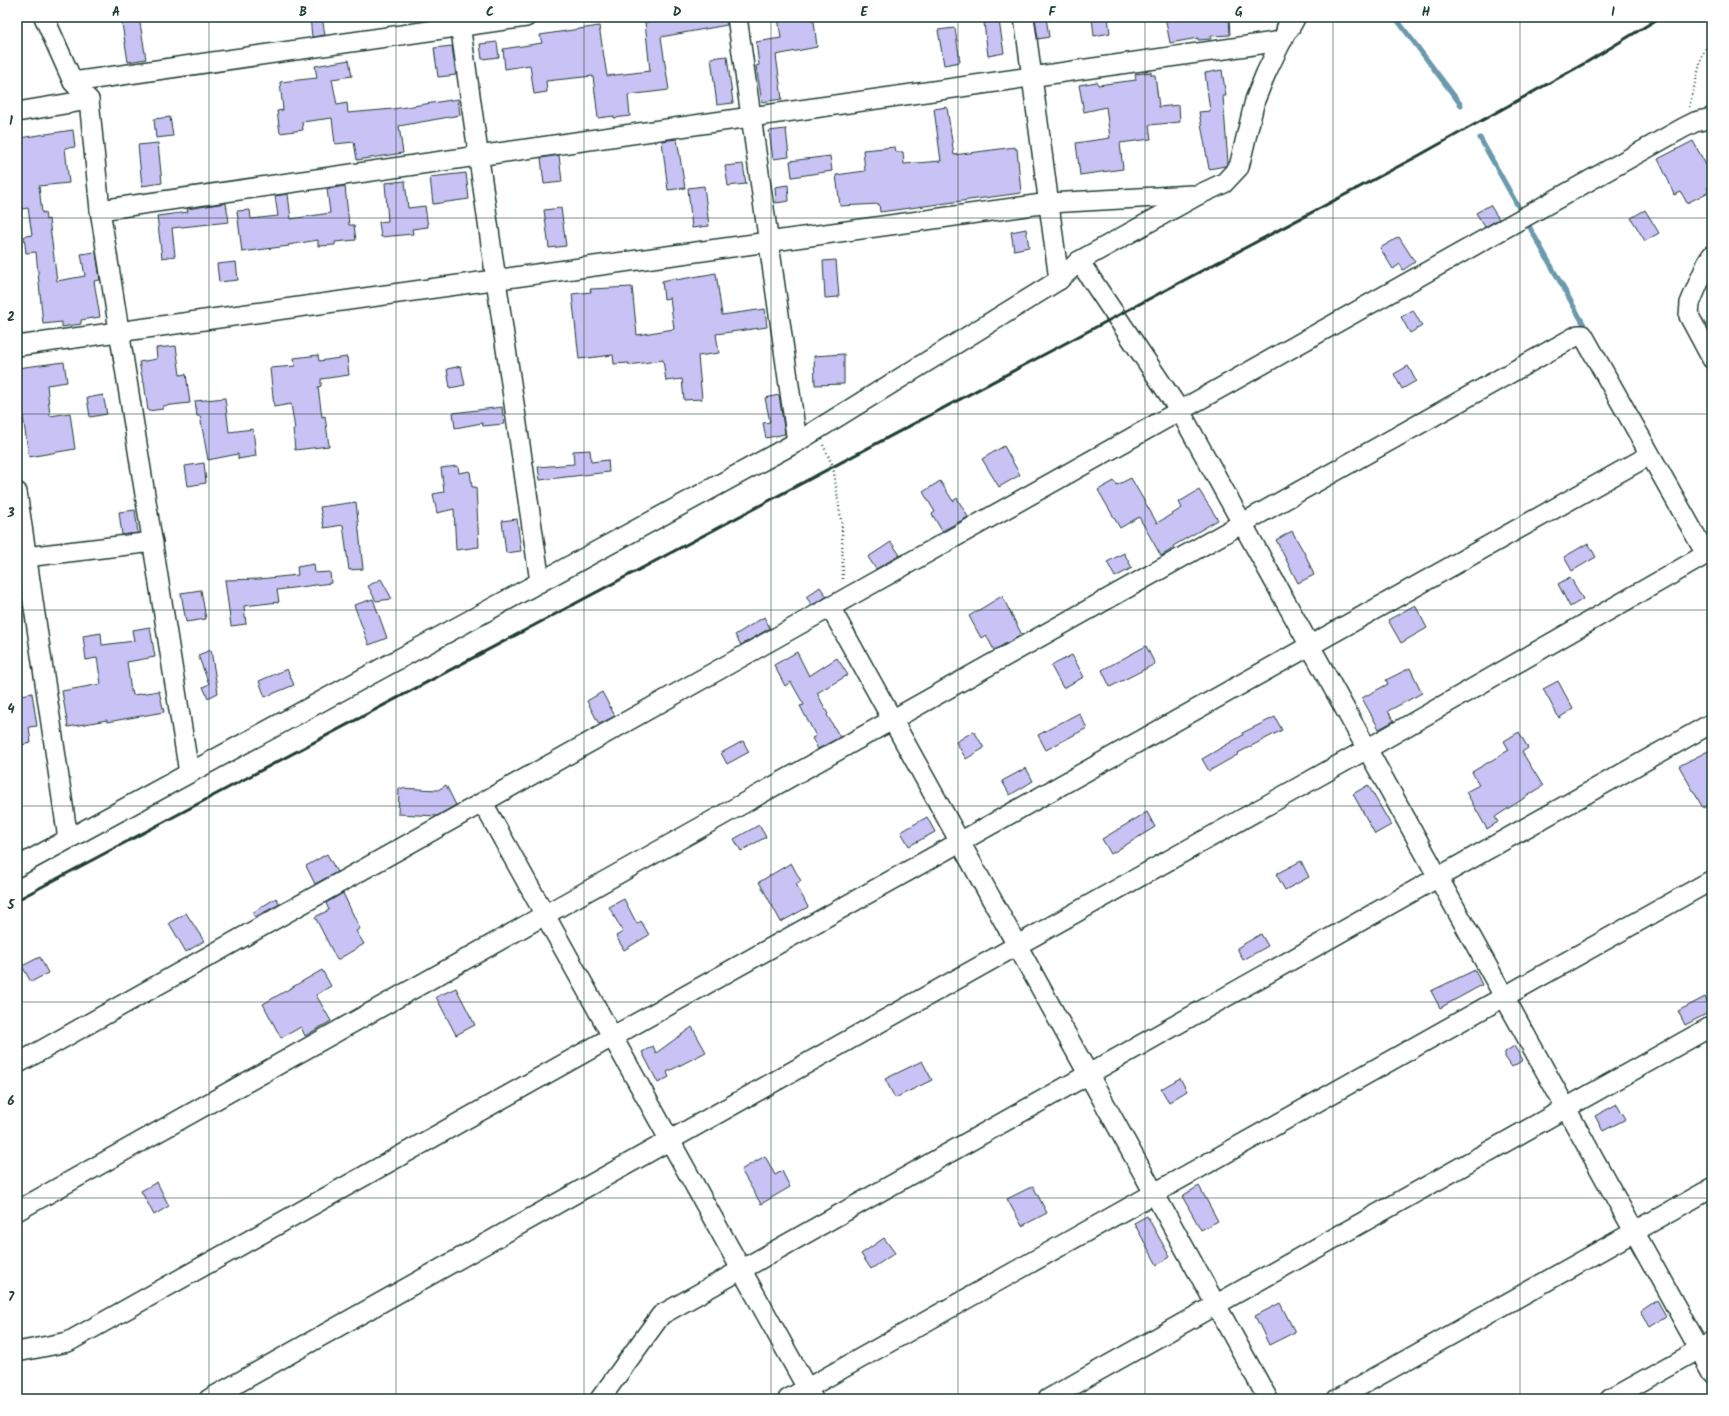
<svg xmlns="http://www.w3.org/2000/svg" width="1729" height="1416" viewBox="0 0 1729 1416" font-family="Kalam,sans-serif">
	<rect width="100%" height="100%" fill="#fff"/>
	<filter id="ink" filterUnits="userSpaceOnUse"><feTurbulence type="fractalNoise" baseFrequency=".025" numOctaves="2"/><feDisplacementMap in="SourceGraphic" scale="8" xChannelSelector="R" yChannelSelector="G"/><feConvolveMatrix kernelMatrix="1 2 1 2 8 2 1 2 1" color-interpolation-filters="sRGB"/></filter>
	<g filter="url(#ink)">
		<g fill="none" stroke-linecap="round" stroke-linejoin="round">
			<!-- stream -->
			<g stroke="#6a99ad" stroke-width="5">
				<polyline points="1395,17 1461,105"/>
				<polyline points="1480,138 1588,332"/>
			</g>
		</g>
		<!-- building -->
		<g fill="#c9c2f4" stroke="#1f3d34">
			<polygon points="121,17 139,17 146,59 128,62"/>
			<polygon points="310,17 322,17 325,35 312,37"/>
			<polygon points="672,17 726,17 727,25 661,37 669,90 628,95 630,116 614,118 614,116 598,118 593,76 546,81 547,92 534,94 530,65 505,69 503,49 542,43 540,35 599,26 607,76 650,71 645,22 665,20 665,18"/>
			<polygon points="778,17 811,17 812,22 814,21 817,47 776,55 782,99 762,102 756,66 759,65 756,42 781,38"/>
			<polygon points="1046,17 1049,37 1038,39 1035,18"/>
			<polygon points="1092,17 1108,17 1110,33 1094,36"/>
			<polygon points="1165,17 1229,17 1230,35 1211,36 1211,39 1198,40 1198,38 1170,43"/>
			<polygon points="999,21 1004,53 988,56 984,23"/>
			<polygon points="955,28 960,62 944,65 938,30"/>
			<polygon points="497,42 499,57 482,59 480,44"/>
			<polygon points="452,46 456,75 438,77 434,48"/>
			<polygon points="727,56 733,103 717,105 711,58"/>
			<polygon points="349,60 352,76 332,79 337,105 347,103 348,113 393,109 458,99 460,115 399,126 403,153 357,160 354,142 335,144 332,118 302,122 303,130 280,133 277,111 283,110 280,82 317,78 315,66"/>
			<polygon points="1222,70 1226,96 1223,96 1228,163 1225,166 1209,169 1199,112 1210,111 1205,73"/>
			<polygon points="1151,72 1151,75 1155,75 1159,107 1179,105 1180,122 1149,125 1151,139 1120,143 1123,169 1080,175 1076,143 1110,138 1106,107 1084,112 1079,85 1097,82 1098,85 1136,80 1135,74"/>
			<polygon points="947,107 954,155 1015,147 1015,149 1017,149 1021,193 880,212 879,204 840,206 836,175 865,171 863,150 895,147 896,152 903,152 904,164 941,161 934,109"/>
			<polygon points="170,117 173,136 156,138 154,119"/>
			<polygon points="786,129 789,157 773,159 769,131"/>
			<polygon points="73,130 75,147 65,148 69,183 39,186 42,213 45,212 46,220 49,219 57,281 85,276 81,254 96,252 100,280 94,281 100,317 81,320 81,324 62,327 62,322 43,324 36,252 26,253 24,236 32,235 28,208 17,210 17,140 19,138"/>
			<polygon points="677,139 685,188 668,190 662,141"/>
			<polygon points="1693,141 1712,176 1712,185 1707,188 1709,192 1687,203 1681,192 1674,195 1669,182 1658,159"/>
			<polygon points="158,143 162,183 142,186 138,145"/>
			<polygon points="559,155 562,182 544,184 541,158"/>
			<polygon points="830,156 832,171 792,177 790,161"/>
			<polygon points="743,164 746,184 728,186 725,166"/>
			<polygon points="466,173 469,199 433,204 430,177"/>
			<polygon points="405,181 408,208 425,206 428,227 412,229 413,234 381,237 379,222 388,221 385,183"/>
			<polygon points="788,185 789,201 776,203 775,187"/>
			<polygon points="345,186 349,225 354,225 356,240 335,242 335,245 318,246 318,240 288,245 289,246 242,252 237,211 250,210 251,219 278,216 275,196 288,194 291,219 330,213 327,189"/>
			<polygon points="704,186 709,226 692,228 688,188"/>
			<polygon points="226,203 229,222 172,228 175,256 162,258 157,216 188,212 187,209"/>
			<polygon points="1490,205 1499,219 1485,227 1476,213"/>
			<polygon points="561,208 566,246 549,248 544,210"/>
			<polygon points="1645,210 1659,233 1645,241 1631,218"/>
			<polygon points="1026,229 1029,247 1014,250 1011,232"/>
			<polygon points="1399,237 1415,262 1403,270 1400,264 1393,269 1380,248"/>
			<polygon points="836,260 839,297 825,298 823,261"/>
			<polygon points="236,262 238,280 219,282 217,264"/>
			<polygon points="716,273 722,315 765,309 767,327 716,334 719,353 698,356 702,399 684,400 682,379 666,381 663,360 629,365 629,363 614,364 613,355 579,359 572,294 591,292 590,289 632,287 637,335 674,329 670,298 664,299 662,281 676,278 676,280"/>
			<polygon points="1413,310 1422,326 1410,333 1401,317"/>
			<polygon points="176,346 180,375 186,374 190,403 163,406 163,409 148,411 144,382 143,382 139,362 157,359 156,348"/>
			<polygon points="844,354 844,384 815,385 814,356"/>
			<polygon points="318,355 319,361 347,357 349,375 321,379 321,386 318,387 322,417 325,416 329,446 295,450 293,429 295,429 291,404 274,407 270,368 295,366 294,358"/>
			<polygon points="64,362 67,382 47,385 50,416 70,413 75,449 29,457 22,410 19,411 17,368"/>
			<polygon points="461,366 465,385 450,388 447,369"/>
			<polygon points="1408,366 1416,381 1402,389 1394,374"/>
			<polygon points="103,395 107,414 90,417 87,398"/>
			<polygon points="779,395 785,434 766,438 763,423 770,422 765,398"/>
			<polygon points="225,398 229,432 253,429 256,456 238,459 238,454 208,460 200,416 197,416 195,401"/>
			<polygon points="502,407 504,424 483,426 482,423 455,428 453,413"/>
			<polygon points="1004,446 1020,475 999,487 982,459"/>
			<polygon points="590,450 591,462 608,460 609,472 540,480 538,467 574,464 573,451"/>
			<polygon points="204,463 206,483 188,486 185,466"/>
			<polygon points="458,466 459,473 470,471 472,487 476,487 479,547 456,550 454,509 437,513 433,494 444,492 441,468"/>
			<polygon points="1131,478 1157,523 1182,508 1179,502 1199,490 1218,520 1173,546 1174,548 1161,556 1139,517 1120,528 1098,490 1114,481 1117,485"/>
			<polygon points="940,481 953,501 957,498 968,517 942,531 932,514 935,512 923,492"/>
			<polygon points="356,502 363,569 349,570 343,525 324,528 320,507"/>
			<polygon points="135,510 138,533 122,535 119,512"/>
			<polygon points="517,519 521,551 506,553 502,521"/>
			<polygon points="1292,531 1306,556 1314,575 1298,583 1276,540"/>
			<polygon points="891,542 900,555 876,569 868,557"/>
			<polygon points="1588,543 1596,557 1572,571 1564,557"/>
			<polygon points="1124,553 1132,568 1115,577 1107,562"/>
			<polygon points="314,564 315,573 330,572 331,583 277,590 279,602 244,606 246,624 231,626 225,580 259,579 298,575 297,567"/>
			<polygon points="1570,577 1583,599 1570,607 1558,584"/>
			<polygon points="381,579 392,599 376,601 368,586"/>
			<polygon points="820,587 827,597 812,605 806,597"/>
			<polygon points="201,590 206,619 186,622 181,593"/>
			<polygon points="1002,596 1022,635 994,650 986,635 981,638 969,616"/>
			<polygon points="373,599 387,638 369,645 354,605"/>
			<polygon points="1415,605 1427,628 1401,643 1388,620"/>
			<polygon points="764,617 770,628 741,645 735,635"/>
			<polygon points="150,627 155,657 127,662 131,692 132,691 133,695 159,691 164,712 107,722 107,720 68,727 62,691 101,684 97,658 86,660 83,636 101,633 102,645 134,641 132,630"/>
			<polygon points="1146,646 1155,664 1110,687 1102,670"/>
			<polygon points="211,650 218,693 208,698 203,687 209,684 198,655"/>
			<polygon points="797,652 809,676 837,658 848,675 817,693 828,714 827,715 840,737 818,749 812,738 816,736 800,706 804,705 791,682 785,686 774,665"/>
			<polygon points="1072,655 1084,677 1063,688 1051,666"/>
			<polygon points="1410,668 1422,693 1388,711 1394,721 1379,729 1362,698 1388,684 1386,680"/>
			<polygon points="287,669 294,685 265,697 259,681"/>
			<polygon points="1558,681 1573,709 1559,718 1543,689"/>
			<polygon points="602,692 615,716 599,724 587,701"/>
			<polygon points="32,693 37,726 29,727 31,743 17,746 17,696"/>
			<polygon points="1079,713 1087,728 1046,750 1038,735"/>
			<polygon points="1275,717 1282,730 1238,753 1239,754 1209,771 1202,759 1243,735 1242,733"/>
			<polygon points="974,731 984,748 966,759 956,742"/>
			<polygon points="1519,732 1528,748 1522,752 1543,786 1495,817 1498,822 1487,829 1466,792 1479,785 1472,772 1509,750 1504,741"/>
			<polygon points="743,741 749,752 727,764 721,753"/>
			<polygon points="1708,751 1712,759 1712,803 1703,808 1679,766"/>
			<polygon points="1026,768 1033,781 1010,795 1002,781"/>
			<polygon points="446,785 456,805 437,816 398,814 399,788 438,790"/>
			<polygon points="1368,785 1391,825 1375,834 1353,794"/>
			<polygon points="1147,812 1155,827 1111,854 1102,839"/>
			<polygon points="927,817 935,832 909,846 901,832"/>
			<polygon points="759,825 766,837 741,851 734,839"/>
			<polygon points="327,854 337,872 315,884 306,866"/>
			<polygon points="1301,861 1309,877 1285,890 1276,874"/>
			<polygon points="791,863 801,881 796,884 808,907 781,922 759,882"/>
			<polygon points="343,893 360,929 356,931 364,944 337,960 315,917 329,910 326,903"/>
			<polygon points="276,898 280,904 255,917 252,913"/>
			<polygon points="624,899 637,924 641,921 649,935 624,950 616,936 623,932 609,907"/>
			<polygon points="186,913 204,941 186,952 169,923"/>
			<polygon points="1261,934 1268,946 1243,960 1237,948"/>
			<polygon points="40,957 48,973 31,982 22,966"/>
			<polygon points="322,970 331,986 316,995 331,1021 305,1036 301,1027 281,1038 263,1004"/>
			<polygon points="1475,970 1482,985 1440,1008 1431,991"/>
			<polygon points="456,988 475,1025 456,1035 436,997"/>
			<polygon points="1705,997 1712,1011 1685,1025 1678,1011"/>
			<polygon points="692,1027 706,1052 667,1072 669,1077 658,1083 642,1052 653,1046 656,1053"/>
			<polygon points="1514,1046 1523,1060 1512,1067 1505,1057 1505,1052"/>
			<polygon points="922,1061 932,1080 895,1098 885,1079"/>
			<polygon points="1180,1078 1187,1091 1169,1102 1161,1089"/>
			<polygon points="1617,1104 1626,1119 1603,1131 1595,1116"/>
			<polygon points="765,1156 775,1175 782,1171 790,1187 761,1204 741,1170"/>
			<polygon points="157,1182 169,1206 154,1215 141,1191"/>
			<polygon points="1033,1186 1047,1213 1022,1226 1007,1199"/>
			<polygon points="1199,1186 1218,1221 1201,1230 1182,1196"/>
			<polygon points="1147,1216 1170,1257 1157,1265 1134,1223"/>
			<polygon points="884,1238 895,1253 871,1269 861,1254"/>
			<polygon points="1657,1300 1666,1316 1650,1326 1641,1311"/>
			<polygon points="1280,1303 1295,1332 1269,1345 1255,1316"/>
		</g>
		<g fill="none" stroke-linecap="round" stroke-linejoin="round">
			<defs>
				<g id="minor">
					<polyline points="44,17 73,82 89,100 100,210 189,773"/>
					<polyline points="459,17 496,280 540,582"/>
					<polyline points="737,17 797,442"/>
					<polyline points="1024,17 1059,280"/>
					<polyline points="73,82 526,17"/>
					<polyline points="17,112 89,100"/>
					<polyline points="100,210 1282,41"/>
					<polyline points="1712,255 1708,261 1690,303 1689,316 1712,359"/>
					<polyline points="1079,261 1180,411 1712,1372"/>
					<polyline points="17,346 1049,203 1192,195"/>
					<polyline points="17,492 68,839"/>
					<polyline points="17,558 153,542"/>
					<polyline points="830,607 1268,1399"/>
					<polyline points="483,803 813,1399"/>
					<polyline points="17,867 797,442 1059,280 1079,261 1198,195 1224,183 1239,167 1255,100 1266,73 1288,28"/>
					<polyline points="17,1064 1683,128 1695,122 1712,118"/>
					<polyline points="17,1211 1578,335 1583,335 1706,554"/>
					<polyline points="17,1352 68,1342 1650,455"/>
					<polyline points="209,1399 1367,749 1712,551"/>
					<polyline points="600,1399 661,1315 1712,723"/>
					<polyline points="788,1399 1712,880"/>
					<polyline points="1048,1399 1712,1026"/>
					<polyline points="1337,1399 1712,1188"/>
					<polyline points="1610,1399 1712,1342"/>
				</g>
				<polyline id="tertiary" points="1288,28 1294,17"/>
			</defs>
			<!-- minor casing -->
			<use href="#minor" stroke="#1f3d34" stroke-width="22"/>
			<!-- tertiary casing -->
			<use href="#tertiary" stroke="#1f3d34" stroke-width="25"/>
			<!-- path -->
			<g stroke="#1f3d34" stroke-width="2.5" stroke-dasharray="1 3" stroke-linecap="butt">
				<polyline points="1689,107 1702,56 1712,37"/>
				<polyline points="823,445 833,466 842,527 843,581"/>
			</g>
			<!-- minor -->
			<use href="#minor" stroke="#fff" stroke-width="19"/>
			<!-- tertiary -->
			<use href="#tertiary" stroke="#fff" stroke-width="22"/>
			<!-- rail -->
			<polyline stroke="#1f3d34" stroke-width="3" points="17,900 1418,156 1587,62 1661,17"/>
		</g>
	</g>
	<!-- grid -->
	<path fill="none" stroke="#1f3d34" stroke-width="1" stroke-opacity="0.55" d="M 209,17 L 209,1399M 396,17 L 396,1399M 584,17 L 584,1399M 771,17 L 771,1399M 958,17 L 958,1399M 1145,17 L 1145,1399M 1333,17 L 1333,1399M 1520,17 L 1520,1399M 17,218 L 1712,218M 17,414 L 1712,414M 17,610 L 1712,610M 17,806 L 1712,806M 17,1002 L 1712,1002M 17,1198 L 1712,1198"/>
	<!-- margin -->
	<rect width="1729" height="1416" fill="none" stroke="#fff" stroke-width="44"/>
	<rect x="22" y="22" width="1685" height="1372" fill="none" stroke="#1f3d34" stroke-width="1.5"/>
	<g font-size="13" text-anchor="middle" font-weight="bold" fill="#1f3d34">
		<text x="116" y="16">A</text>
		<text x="303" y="16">B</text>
		<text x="490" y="16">C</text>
		<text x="677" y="16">D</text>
		<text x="864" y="16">E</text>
		<text x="1052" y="16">F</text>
		<text x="1239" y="16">G</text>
		<text x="1426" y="16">H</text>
		<text x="1613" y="16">I</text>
		<text x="11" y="125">1</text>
		<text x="11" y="321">2</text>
		<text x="11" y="517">3</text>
		<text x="11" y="713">4</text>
		<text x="11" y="909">5</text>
		<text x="11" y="1105">6</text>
		<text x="11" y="1301">7</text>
	</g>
</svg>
